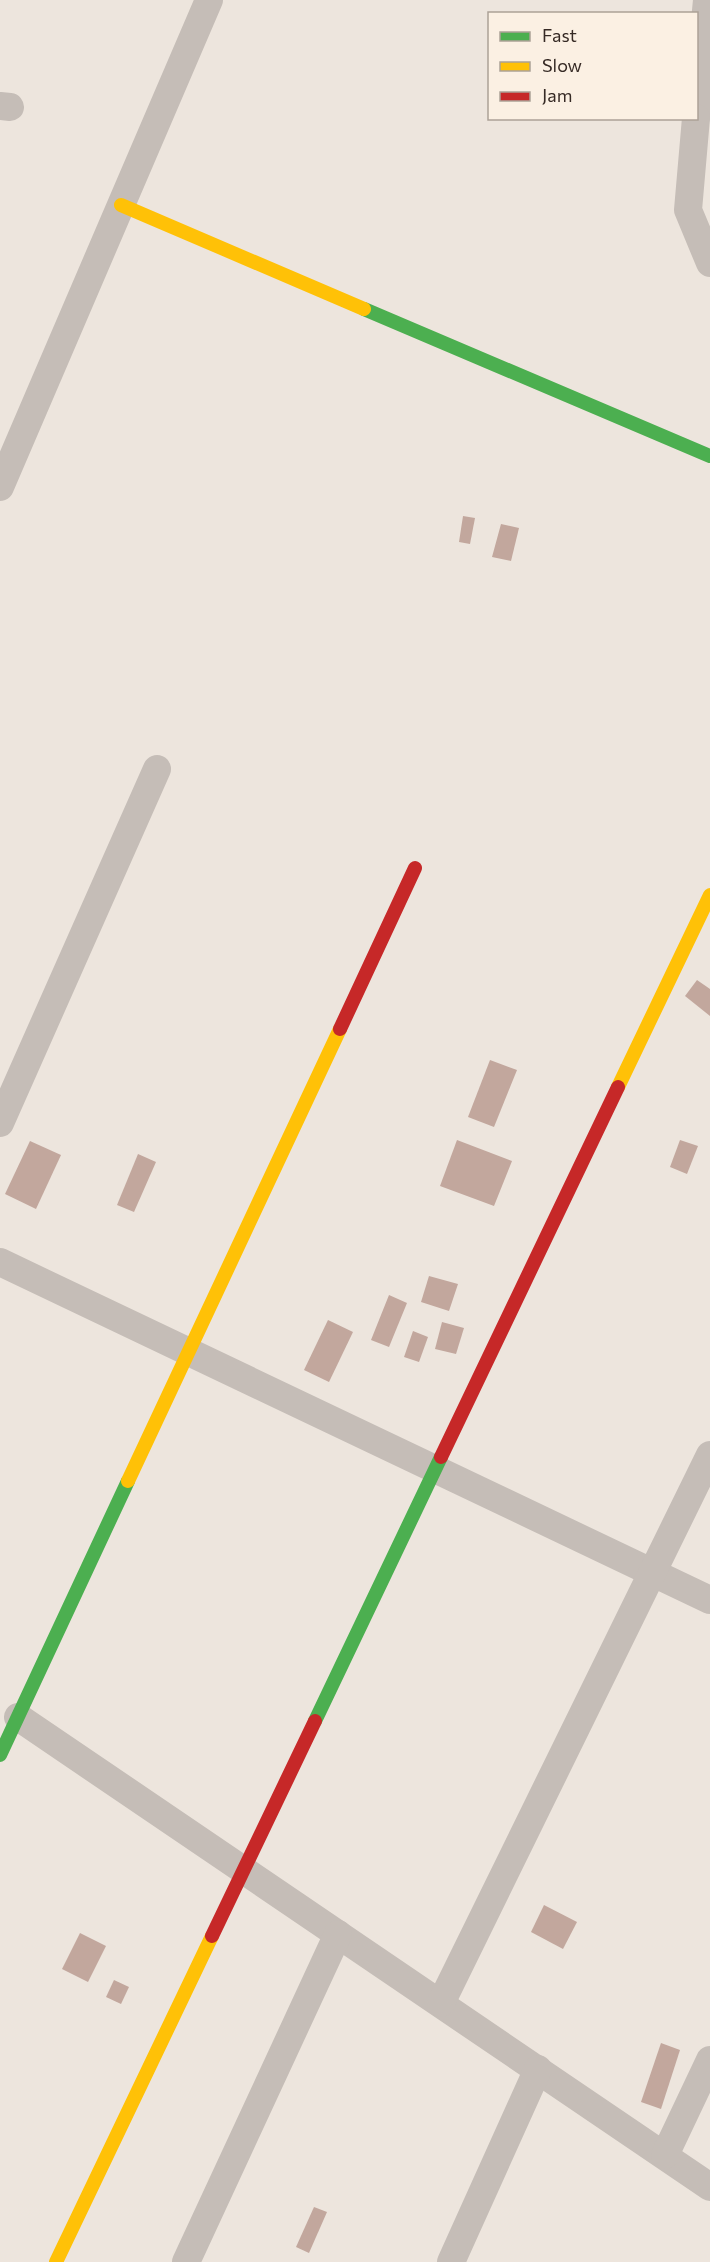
<svg xmlns="http://www.w3.org/2000/svg" width="710" height="2262" viewBox="0 0 710 2262" font-family="Commissioner,sans-serif">
	<rect width="100%" height="100%" fill="#ede5dd"/>
	<!-- building -->
	<g fill="#c2a79d">
		<polygon points="463,516 475,518 470,544 459,542"/>
		<polygon points="501,524 519,528 511,561 492,557"/>
		<polygon points="697,980 710,989 710,1016 685,996"/>
		<polygon points="490,1060 517,1070 494,1127 468,1117"/>
		<polygon points="457,1140 512,1161 494,1206 440,1186"/>
		<polygon points="680,1140 698,1146 687,1174 670,1167"/>
		<polygon points="30,1141 61,1155 36,1209 5,1194"/>
		<polygon points="138,1154 156,1162 134,1212 117,1205"/>
		<polygon points="429,1276 458,1284 449,1311 421,1302"/>
		<polygon points="389,1295 407,1303 389,1347 371,1340"/>
		<polygon points="328,1320 353,1332 329,1382 304,1370"/>
		<polygon points="442,1322 464,1328 456,1354 435,1349"/>
		<polygon points="413,1331 428,1337 419,1362 404,1357"/>
		<polygon points="544,1905 577,1922 563,1949 531,1932"/>
		<polygon points="80,1933 106,1946 88,1982 62,1969"/>
		<polygon points="114,1980 129,1987 121,2004 106,1997"/>
		<polygon points="661,2043 680,2050 661,2109 641,2102"/>
		<polygon points="314,2207 327,2212 309,2253 296,2247"/>
	</g>
	<g fill="none" stroke-linecap="round" stroke-linejoin="round">
		<!-- street -->
		<g stroke="#c5bdb7" stroke-width="28">
			<polyline points="0,106 10,107"/>
			<polyline points="696,117 707,0"/>
			<polyline points="696,118 688,210 710,263"/>
			<polyline points="0,487 209,0"/>
			<polyline points="0,1123 157,769"/>
			<polyline points="0,1262 710,1600"/>
			<polyline points="18,1717 710,2187"/>
			<polyline points="441,2003 710,1455"/>
			<polyline points="665,2155 710,2060"/>
			<polyline points="186,2262 338,1934"/>
			<polyline points="451,2262 538,2069"/>
		</g>
		<!-- fast -->
		<g stroke="#4caf50" stroke-width="14">
			<polyline points="364,309 710,456"/>
			<polyline points="315,1721 441,1457"/>
			<polyline points="0,1755 128,1481"/>
		</g>
		<!-- slow -->
		<g stroke="#ffc107" stroke-width="14">
			<polyline points="121,205 364,309"/>
			<polyline points="618,1087 710,895"/>
			<polyline points="128,1481 340,1029"/>
			<polyline points="56,2262 212,1936"/>
		</g>
		<!-- jam -->
		<g stroke="#c62828" stroke-width="14">
			<polyline points="340,1029 415,868"/>
			<polyline points="441,1457 618,1087"/>
			<polyline points="212,1936 315,1721"/>
		</g>
	</g>
	<!-- legend -->
	<rect x="488" y="12" width="210" height="108" fill="#fbf0e3" stroke="#aca197" stroke-width="1.5"/>
	<rect x="500" y="32" width="30" height="9" fill="#4caf50" stroke="#aca197" stroke-width="1.5"/>
	<text x="542" y="42" font-size="18" fill="#362a25">Fast</text>
	<rect x="500" y="62" width="30" height="9" fill="#ffc107" stroke="#aca197" stroke-width="1.5"/>
	<text x="542" y="72" font-size="18" fill="#362a25">Slow</text>
	<rect x="500" y="92" width="30" height="9" fill="#c62828" stroke="#aca197" stroke-width="1.5"/>
	<text x="542" y="102" font-size="18" fill="#362a25">Jam</text>
</svg>
